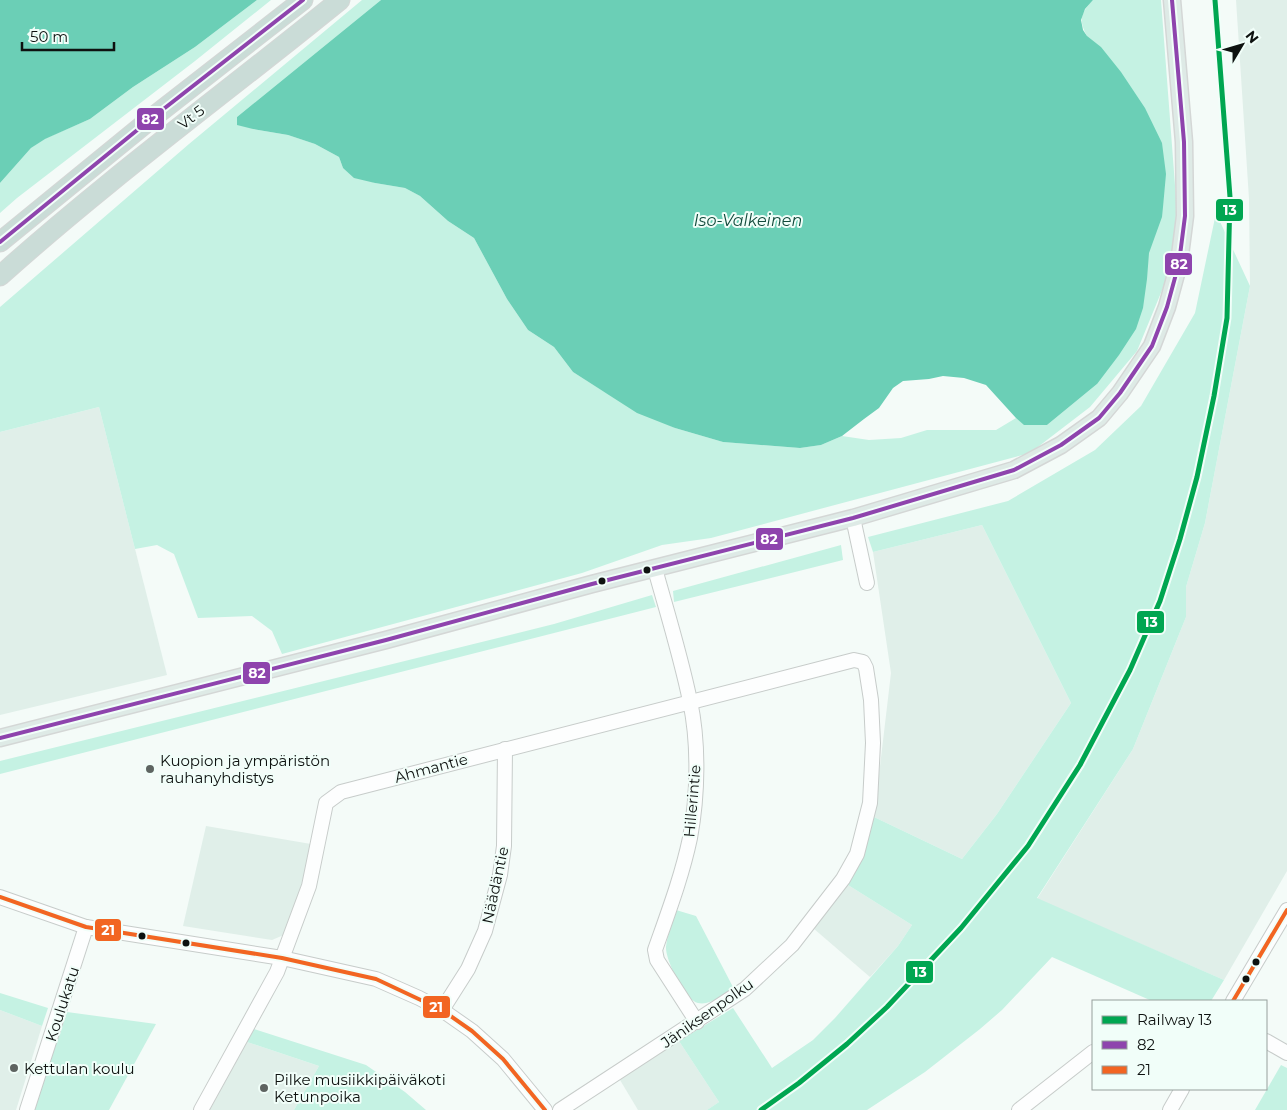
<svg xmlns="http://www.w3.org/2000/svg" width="1287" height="1110" viewBox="0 0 1287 1110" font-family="Montserrat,sans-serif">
	<rect width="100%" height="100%" fill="#f4fbf8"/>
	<!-- built -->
	<g fill="#e0efe9">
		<polygon points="1236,0 1287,0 1287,871 1224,980 1037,899 1133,749 1186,617 1186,587 1205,523 1250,286 1249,199"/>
		<polygon points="99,407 167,675 0,715 0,432"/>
		<polygon points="982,525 1071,703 997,814 962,859 874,817 891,673 873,552"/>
		<polygon points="206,826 311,844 303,879 286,934 272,940 183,926"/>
		<polygon points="848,885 912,925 898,946 870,977 813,928"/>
		<polygon points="0,1010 42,1026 16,1110 0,1110"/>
		<polygon points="679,1041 719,1102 707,1110 638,1110 620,1080"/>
		<polygon points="247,1042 319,1066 294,1110 210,1110"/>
	</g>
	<!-- green -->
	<g fill="#c5f2e3">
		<polygon points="257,0 271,0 195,61 17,198 0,213 0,183 31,148 44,139 90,119 133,87 195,47"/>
		<path d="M 362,0 L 381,0 L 237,117 L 253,129 L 288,135 L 315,144 L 339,157 L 343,168 L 375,183 L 405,188 L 420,196 L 448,221 L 474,238 L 507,299 L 528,330 L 554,347 L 573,372 L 603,391 L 675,428 L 723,442 L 800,448 L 821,445 L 842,436 L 869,440 L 901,438 L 927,430 L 996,430 L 1016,418 L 1025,425 L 1047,425 L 1097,384 L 1087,36 C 1078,20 1081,13 1093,0 L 1161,0 L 1178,225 L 1165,283 L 1137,351 L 1090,407 L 1030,453 L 711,538 L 662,545 L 582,573 L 282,654 L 272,631 L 252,616 L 198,618 L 174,554 L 157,545 L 135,549 L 99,407 L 0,432 L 0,307 L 189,144 Z"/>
		<polygon points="1216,213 1250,286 1205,523 1186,587 1186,617 1133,749 1037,898 1224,980 1211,1001 1152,1001 1052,957 1002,1010 980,1029 925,1072 867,1110 707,1110 719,1102 679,1041 733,1008 772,1068 813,1040 835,1018 898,946 912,925 848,885 864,852 874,817 962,859 997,814 1071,703 982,525 873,552 868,537 1008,501 1095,450 1141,406 1195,313"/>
		<polygon points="841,545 843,560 674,602 673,591"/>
		<polygon points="652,595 656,607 0,774 0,761 554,624"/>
		<path d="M 676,910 L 696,916 L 734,989 C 724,994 710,1006 698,1003 C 686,1001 665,960 666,947 C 667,935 673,921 676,910 Z"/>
		<polygon points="0,993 48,1008 42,1026 0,1010"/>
		<polygon points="67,1012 156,1024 109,1110 34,1110"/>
		<polygon points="254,1029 366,1065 405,1092 426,1110 294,1110 319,1066 247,1042"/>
		<polygon points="1281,1065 1287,1068 1287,1110 1255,1110"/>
	</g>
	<!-- water -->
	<g fill="#6bcfb6">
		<polygon points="0,0 257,0 195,47 133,87 90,119 45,139 31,148 0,183"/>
		<polygon points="381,0 1093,0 1085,9 1081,20 1083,30 1087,36 1101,47 1121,72 1145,108 1162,143 1166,174 1163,207 1162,217 1149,253 1147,279 1143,308 1136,329 1119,355 1097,384 1047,425 1024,425 1016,418 986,385 964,378 943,376 929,379 903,381 893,388 879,408 864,419 842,436 821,445 800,448 723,442 675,428 637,413 573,372 554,347 528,330 507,299 474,238 448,221 420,196 405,188 375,183 354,178 343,168 339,157 315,144 288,135 253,129 237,125 237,117"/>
	</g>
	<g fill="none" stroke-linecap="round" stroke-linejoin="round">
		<defs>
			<g id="minor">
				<polyline points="853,518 867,583"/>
				<path d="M 655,569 C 667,612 681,657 690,701 C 699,743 698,795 690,838 C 682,876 668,913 655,950 L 657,960 L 697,1022"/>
				<polyline points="0,897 86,927 282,958 376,979 419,998 442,1010 472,1031 503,1059 545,1110"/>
				<polyline points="1233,1001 1287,910"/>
				<polyline points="442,1010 468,969 485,931 500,875 504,846 505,749"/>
				<polyline points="1266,1041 1287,1053"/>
				<polyline points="27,1110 86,927"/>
				<polyline points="201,1110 277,972 309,886 326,803 341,792 854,660 863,662 866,668 871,700 873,743 870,803 857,854 843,879 792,945 745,989 560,1110"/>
				<polyline points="1019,1110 1093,1052"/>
				<polyline points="1170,1110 1182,1089"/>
			</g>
			<polyline id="major" points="0,738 386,640 592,584 853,518 1014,470 1061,445 1099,418 1120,393 1152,346 1167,307 1179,263 1185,216 1184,142 1172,0"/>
			<g id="highway">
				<polyline points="0,242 152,118 303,0"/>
				<path d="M 0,276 C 109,178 227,92 340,0"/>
			</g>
		</defs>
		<!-- minor casing -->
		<use href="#minor" stroke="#c7ccca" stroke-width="16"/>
		<!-- major casing -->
		<use href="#major" stroke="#d4d7d6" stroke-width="19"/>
		<!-- highway casing -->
		<use href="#highway" stroke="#d4d7d6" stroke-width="21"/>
		<!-- minor -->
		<use href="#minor" stroke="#fdfefe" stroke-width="14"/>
		<!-- major -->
		<use href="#major" stroke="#deeae6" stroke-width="16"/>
		<!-- highway -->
		<use href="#highway" stroke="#cadcd7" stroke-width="19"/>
		<defs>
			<g id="bus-1">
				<polyline points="0,242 152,118 303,0"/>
				<polyline points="0,738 386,640 592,584 853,518 1014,470 1061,445 1099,418 1120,393 1152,346 1167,307 1179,263 1185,216 1184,142 1172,0"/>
			</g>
			<g id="bus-2">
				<polyline points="0,897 86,927 282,958 376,979 442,1010 472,1031 503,1059 545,1110"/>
				<polyline points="1233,1001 1287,910"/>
			</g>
		</defs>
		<!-- bus-1 casing -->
		<use href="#bus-1" stroke="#f1fef9" stroke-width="8"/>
		<!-- bus-2 casing -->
		<use href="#bus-2" stroke="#f1fef9" stroke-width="8"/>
		<!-- bus-1 -->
		<use href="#bus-1" stroke="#8e44ad" stroke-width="4"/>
		<!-- bus-2 -->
		<use href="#bus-2" stroke="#f26522" stroke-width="4"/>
		<defs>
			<polyline id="rail-1" points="761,1110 799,1083 847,1044 887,1007 961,928 1028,846 1080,765 1130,670 1160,601 1180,539 1197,477 1214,396 1227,318 1230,197 1215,0"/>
		</defs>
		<!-- rail-1 casing -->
		<use href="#rail-1" stroke="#f1fef9" stroke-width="9"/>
		<!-- rail-1 -->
		<use href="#rail-1" stroke="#00a651" stroke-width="5"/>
	</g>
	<!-- markers -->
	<g fill="#0e1210" stroke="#f1fef9" stroke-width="2">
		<circle cx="647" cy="570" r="4.5"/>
		<circle cx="602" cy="581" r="4.5"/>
		<circle cx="142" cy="936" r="4.5"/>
		<circle cx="186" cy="943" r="4.5"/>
		<circle cx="1256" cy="962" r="4.5"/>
		<circle cx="1246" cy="979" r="4.5"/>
	</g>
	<g fill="#5e6461" stroke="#f1fef9" stroke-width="2">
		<circle cx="150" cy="769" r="5"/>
		<circle cx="14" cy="1068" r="5"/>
		<circle cx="264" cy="1088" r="5"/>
	</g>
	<g text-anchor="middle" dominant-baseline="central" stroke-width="4" stroke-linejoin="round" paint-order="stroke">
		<!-- street labels -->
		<g font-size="15" fill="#0e1210" stroke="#f1fef9">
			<text transform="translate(191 117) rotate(-38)">Vt 5</text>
			<text transform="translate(431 768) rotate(-15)">Ahmantie</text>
			<text transform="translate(692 801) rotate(-85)">Hillerintie</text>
			<text transform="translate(495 885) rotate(-78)">Näädäntie</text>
			<text transform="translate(62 1004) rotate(-72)">Koulukatu</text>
			<text transform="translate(707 1013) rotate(-35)">Jäniksenpolku</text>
		</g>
		<!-- poi labels -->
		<g font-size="15" fill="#0e1210" stroke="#f1fef9" text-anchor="start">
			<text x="160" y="760">Kuopion ja ympäristön<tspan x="160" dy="17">rauhanyhdistys</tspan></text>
			<text x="24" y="1068">Kettulan koulu</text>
			<text x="274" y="1079">Pilke musiikkipäiväkoti<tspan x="274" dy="17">Ketunpoika</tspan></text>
		</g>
		<!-- water labels -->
		<g font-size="16" font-style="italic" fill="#114a3b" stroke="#f1fef9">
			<text x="748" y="220">Iso-Valkeinen</text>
		</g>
	</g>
	<g stroke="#f1fef9" stroke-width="2">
		<rect x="136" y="107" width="29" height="24" rx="5" fill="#8e44ad"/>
		<rect x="1215" y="198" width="29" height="24" rx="5" fill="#00a651"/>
		<rect x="1164" y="252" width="29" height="24" rx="5" fill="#8e44ad"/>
		<rect x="755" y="527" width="29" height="24" rx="5" fill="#8e44ad"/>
		<rect x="1136" y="610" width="29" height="24" rx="5" fill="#00a651"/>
		<rect x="242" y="661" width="29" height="24" rx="5" fill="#8e44ad"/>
		<rect x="94" y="918" width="28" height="24" rx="5" fill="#f26522"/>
		<rect x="905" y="960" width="29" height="24" rx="5" fill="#00a651"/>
		<rect x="422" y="995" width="29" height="24" rx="5" fill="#f26522"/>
	</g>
	<g font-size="14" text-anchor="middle" font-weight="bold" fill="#fff">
		<text x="150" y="124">82</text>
		<text x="1230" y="215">13</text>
		<text x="1179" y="269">82</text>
		<text x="769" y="544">82</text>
		<text x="1151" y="627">13</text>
		<text x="257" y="678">82</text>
		<text x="108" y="935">21</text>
		<text x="920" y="977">13</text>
		<text x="436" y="1012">21</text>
	</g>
	<!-- legend -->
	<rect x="1092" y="1000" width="175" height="90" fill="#f1fef9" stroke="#96a09c"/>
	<rect x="1102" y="1016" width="25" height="8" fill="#00a651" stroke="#96a09c"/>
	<text x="1137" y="1025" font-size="15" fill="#0e1210">Railway 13</text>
	<rect x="1102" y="1041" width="25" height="8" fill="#8e44ad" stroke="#96a09c"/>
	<text x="1137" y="1050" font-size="15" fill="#0e1210">82</text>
	<rect x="1102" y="1066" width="25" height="8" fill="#f26522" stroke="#96a09c"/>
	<text x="1137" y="1075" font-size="15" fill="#0e1210">21</text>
	<!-- north arrow -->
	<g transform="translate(1242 45) rotate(52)" stroke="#f1fef9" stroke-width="4" paint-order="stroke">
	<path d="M0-4L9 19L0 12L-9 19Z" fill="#0e1210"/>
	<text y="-8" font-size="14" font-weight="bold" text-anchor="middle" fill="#0e1210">N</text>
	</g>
	<!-- scale -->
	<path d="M22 42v8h92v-8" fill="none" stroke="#0e1210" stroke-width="2.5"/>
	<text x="30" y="42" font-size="15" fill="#0e1210" stroke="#f1fef9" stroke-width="4" paint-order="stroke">50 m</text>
</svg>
